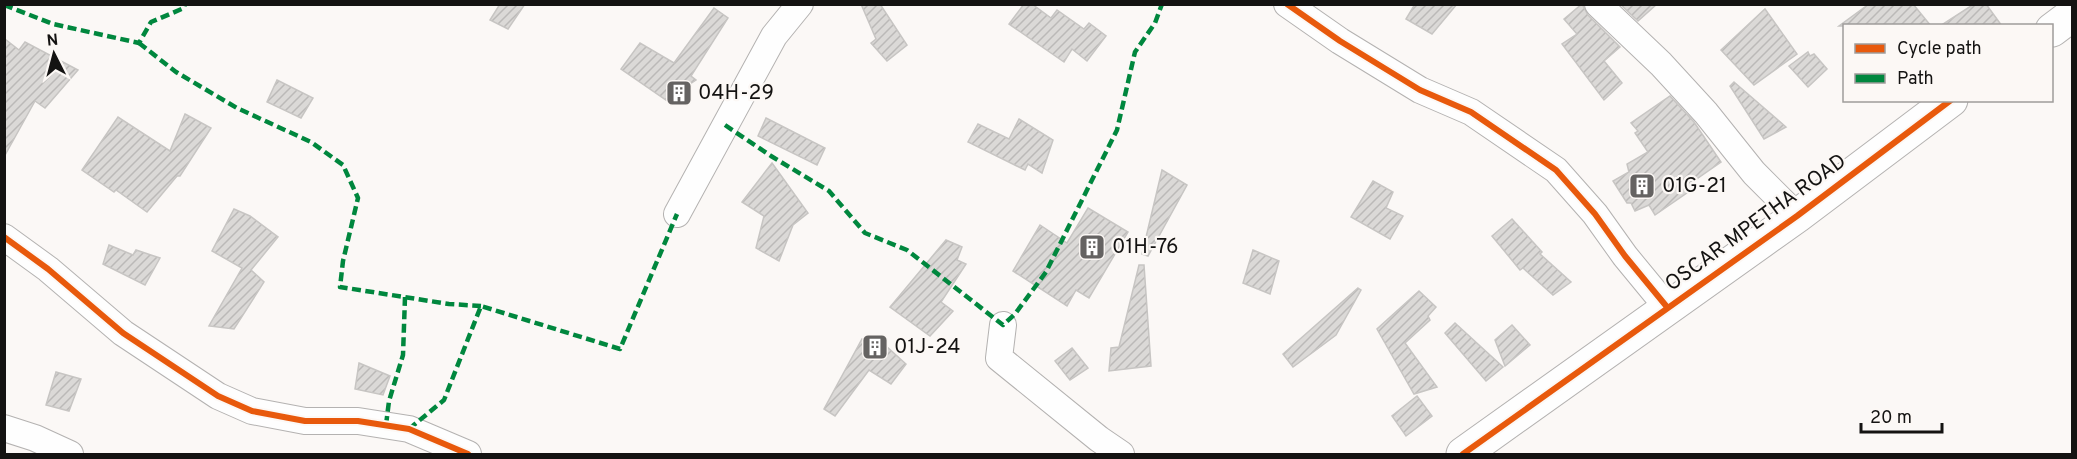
<svg xmlns="http://www.w3.org/2000/svg" width="2077" height="459" viewBox="0 0 2077 459" font-family="Overpass,sans-serif">
	<defs>
		<pattern id="building-hatch" width="6" height="6" patternUnits="userSpaceOnUse" patternTransform="scale(1.5)"><rect width="6" height="6" fill="#dbd9d7"/><path d="M-1 1l2-2M0 6l6-6M5 7l2-2" fill="none" stroke="#bbb9b8"/></pattern>
	</defs>
	<rect width="100%" height="100%" fill="#fbf8f6"/>
	<!-- building -->
	<g fill="url(#building-hatch)" stroke="#c7c5c3" stroke-width="1.5">
		<polygon points="500,4 525,4 508,29 490,20"/>
		<polygon points="861,4 880,4 907,45 887,61 871,43 876,39"/>
		<polygon points="1024,4 1032,4 1051,18 1057,10 1084,29 1089,23 1106,36 1087,61 1072,49 1064,62 1009,24"/>
		<polygon points="1415,4 1457,4 1432,34 1406,19"/>
		<polygon points="1582,4 1588,15 1620,47 1604,61 1622,83 1604,100 1562,44 1577,34 1564,19"/>
		<polygon points="1620,4 1657,4 1638,21"/>
		<polygon points="1869,4 1913,4 1931,26 1839,26"/>
		<polygon points="1974,4 1986,4 2002,26 1940,26"/>
		<polygon points="714,8 728,18 691,76 696,80 666,100 621,69 640,43 674,63"/>
		<polygon points="1765,9 1797,54 1754,85 1721,50"/>
		<polygon points="5,39 19,50 25,42 78,70 45,108 35,101 4,157"/>
		<polygon points="1808,52 1810,56 1814,54 1827,69 1808,87 1789,66"/>
		<polygon points="277,80 313,98 301,118 267,102"/>
		<polygon points="1734,82 1786,127 1764,139 1730,86"/>
		<polygon points="1670,96 1694,122 1721,162 1691,183 1694,188 1655,215 1649,205 1635,211 1631,203 1627,203 1613,181 1629,172 1627,164 1648,152 1635,133 1638,131 1631,123"/>
		<polygon points="185,114 211,128 180,176 177,176 147,212 116,190 114,192 82,170 118,117 170,151"/>
		<polygon points="766,118 825,148 817,165 758,136"/>
		<polygon points="1019,119 1053,140 1042,173 1028,164 1025,170 968,142 978,124 1009,139"/>
		<polygon points="772,163 808,213 793,225 779,261 756,248 764,216 742,202"/>
		<polygon points="1162,170 1187,185 1148,256 1142,254"/>
		<polygon points="1373,181 1393,192 1386,208 1403,216 1390,239 1351,217"/>
		<polygon points="1088,208 1128,232 1089,298 1076,290 1067,306 1013,271 1040,225 1067,243"/>
		<polygon points="234,209 250,216 278,237 251,270 264,282 234,329 209,326 242,268 212,251"/>
		<polygon points="1512,219 1542,252 1540,254 1571,282 1553,295 1523,268 1520,270 1492,236"/>
		<polygon points="946,240 962,247 957,260 966,264 941,302 953,311 930,336 890,307"/>
		<polygon points="109,245 133,255 136,250 160,258 145,285 103,264"/>
		<polygon points="1253,250 1279,261 1270,294 1243,283"/>
		<polygon points="1139,265 1144,265 1151,366 1109,371 1111,348 1119,347"/>
		<polygon points="1358,288 1361,290 1336,335 1293,367 1283,354"/>
		<polygon points="1419,291 1436,307 1428,316 1430,320 1405,343 1437,387 1414,394 1377,329"/>
		<polygon points="1455,323 1503,367 1486,381 1445,333"/>
		<polygon points="1512,325 1530,345 1505,366 1495,340"/>
		<polygon points="862,339 887,347 906,364 891,384 869,370 835,416 824,409"/>
		<polygon points="1072,348 1088,368 1070,380 1055,361"/>
		<polygon points="359,363 390,376 383,395 355,389"/>
		<polygon points="56,372 81,379 69,411 46,405"/>
		<polygon points="1417,396 1432,416 1406,436 1392,416"/>
	</g>
	<g fill="none" stroke-linecap="round" stroke-linejoin="round">
		<defs>
			<g id="street">
				<polyline points="1287,4 1340,41 1420,90 1471,112 1556,170 1595,214 1625,256 1667,307"/>
				<polyline points="1598,4 1661,64 1706,113 1754,173 1797,216"/>
				<polyline points="677,214 774,36 800,4"/>
				<polyline points="4,237 48,269 123,333 218,396 252,411 305,421 358,421 409,429 468,454"/>
				<polyline points="1003,325 999,358 1099,439 1121,454"/>
				<polyline points="4,428 35,438 70,454"/>
			</g>
			<g id="secondary">
				<polyline points="2052,30 2072,15"/>
				<polyline points="1463,454 1797,216 1951,100"/>
			</g>
		</defs>
		<!-- street casing -->
		<use href="#street" stroke="#b4b2b1" stroke-width="28"/>
		<!-- secondary casing -->
		<use href="#secondary" stroke="#b4b2b1" stroke-width="35"/>
		<!-- street -->
		<use href="#street" stroke="#fefefe" stroke-width="26"/>
		<!-- secondary -->
		<use href="#secondary" stroke="#fefefe" stroke-width="33"/>
		<!-- quiet -->
		<g stroke="#00873e" stroke-width="4.5" stroke-dasharray="9 4.5" stroke-linecap="butt">
			<polyline points="4,5 53,24 139,43 151,22 184,8 185,4"/>
			<polyline points="139,43 176,72 237,108 311,142 343,165 358,198 343,261 340,287 449,304 481,306"/>
			<polyline points="725,125 771,156 829,191 865,233 907,250 1003,325 1015,314 1046,272 1117,130 1135,52 1155,23 1162,4"/>
			<polyline points="386,425 389,401 403,355 405,297"/>
			<polyline points="409,429 444,400 481,306 620,349 677,214"/>
		</g>
		<defs>
			<g id="cycleway">
				<polyline points="1287,4 1340,41 1420,90 1471,112 1556,170 1595,214 1625,256 1667,307"/>
				<polyline points="4,237 48,269 123,333 218,396 252,411 305,421 358,421 409,429 468,454"/>
				<polyline points="1463,454 1797,216 1951,100"/>
			</g>
		</defs>
		<!-- cycleway casing -->
		<use href="#cycleway" stroke="#fcf8f5" stroke-width="10"/>
		<!-- cycleway -->
		<use href="#cycleway" stroke="#e8590c" stroke-width="6"/>
	</g>
	<!-- icons -->
	<defs>
		<symbol id="building-square" viewBox="-11 -11 22 22"><rect x="-9" y="-9" width="18" height="18" rx="4" fill="#656362" stroke="#fcf8f5"/><path d="M-4-6H4V6H1V3H-1V6H-4ZM-2.5-4.3h1.7v1.8h-1.7ZM.8-4.3h1.7v1.8H.8ZM-2.5-1h1.7V.8h-1.7ZM.8-1h1.7V.8H.8Z" fill="#fff"/></symbol>
	</defs>
	<g fill-rule="evenodd">
		<use href="#building-square" x="664" y="78" width="30" height="30"/>
		<use href="#building-square" x="1627" y="171" width="30" height="30"/>
		<use href="#building-square" x="1077" y="232" width="30" height="30"/>
		<use href="#building-square" x="860" y="332" width="30" height="30"/>
	</g>
	<g text-anchor="middle" dominant-baseline="central" stroke-width="4.5" stroke-linejoin="round" paint-order="stroke">
		<!-- poi labels -->
		<g font-size="21" fill="#141312" stroke="#fcf8f5" text-anchor="start">
			<text x="698" y="93">04H-29</text>
			<text x="1662" y="186">01G-21</text>
			<text x="1112" y="247">01H-76</text>
			<text x="894" y="347">01J-24</text>
		</g>
		<!-- street labels -->
		<g font-size="21" fill="#141312" stroke="#fcf8f5">
			<text transform="translate(1756 223) rotate(-36)">OSCAR MPETHA ROAD</text>
		</g>
	</g>
	<!-- border -->
	<rect width="2077" height="459" fill="none" stroke="#141312" stroke-width="12"/>
	<!-- legend -->
	<rect x="1843" y="24" width="210" height="78" fill="#fcf8f5" stroke="#9f9c9a" stroke-width="1.5"/>
	<rect x="1855" y="44" width="30" height="9" fill="#e8590c" stroke="#9f9c9a" stroke-width="1.5"/>
	<text x="1897" y="54" font-size="18" fill="#141312">Cycle path</text>
	<rect x="1855" y="74" width="30" height="9" fill="#00873e" stroke="#9f9c9a" stroke-width="1.5"/>
	<text x="1897" y="84" font-size="18" fill="#141312">Path</text>
	<!-- north arrow -->
	<g transform="translate(54 54) rotate(354)" stroke="#fcf8f5" stroke-width="4.5" paint-order="stroke">
	<path d="M0-4.5L10 22L0 15L-10 22Z" fill="#141312"/>
	<text y="-9" font-size="16" font-weight="bold" text-anchor="middle" fill="#141312">N</text>
	</g>
	<!-- scale -->
	<path d="M1861 423v9h81v-9" fill="none" stroke="#141312" stroke-width="3"/>
	<text x="1870" y="423" font-size="18" fill="#141312" stroke="#fcf8f5" stroke-width="4.5" paint-order="stroke">20 m</text>
</svg>
